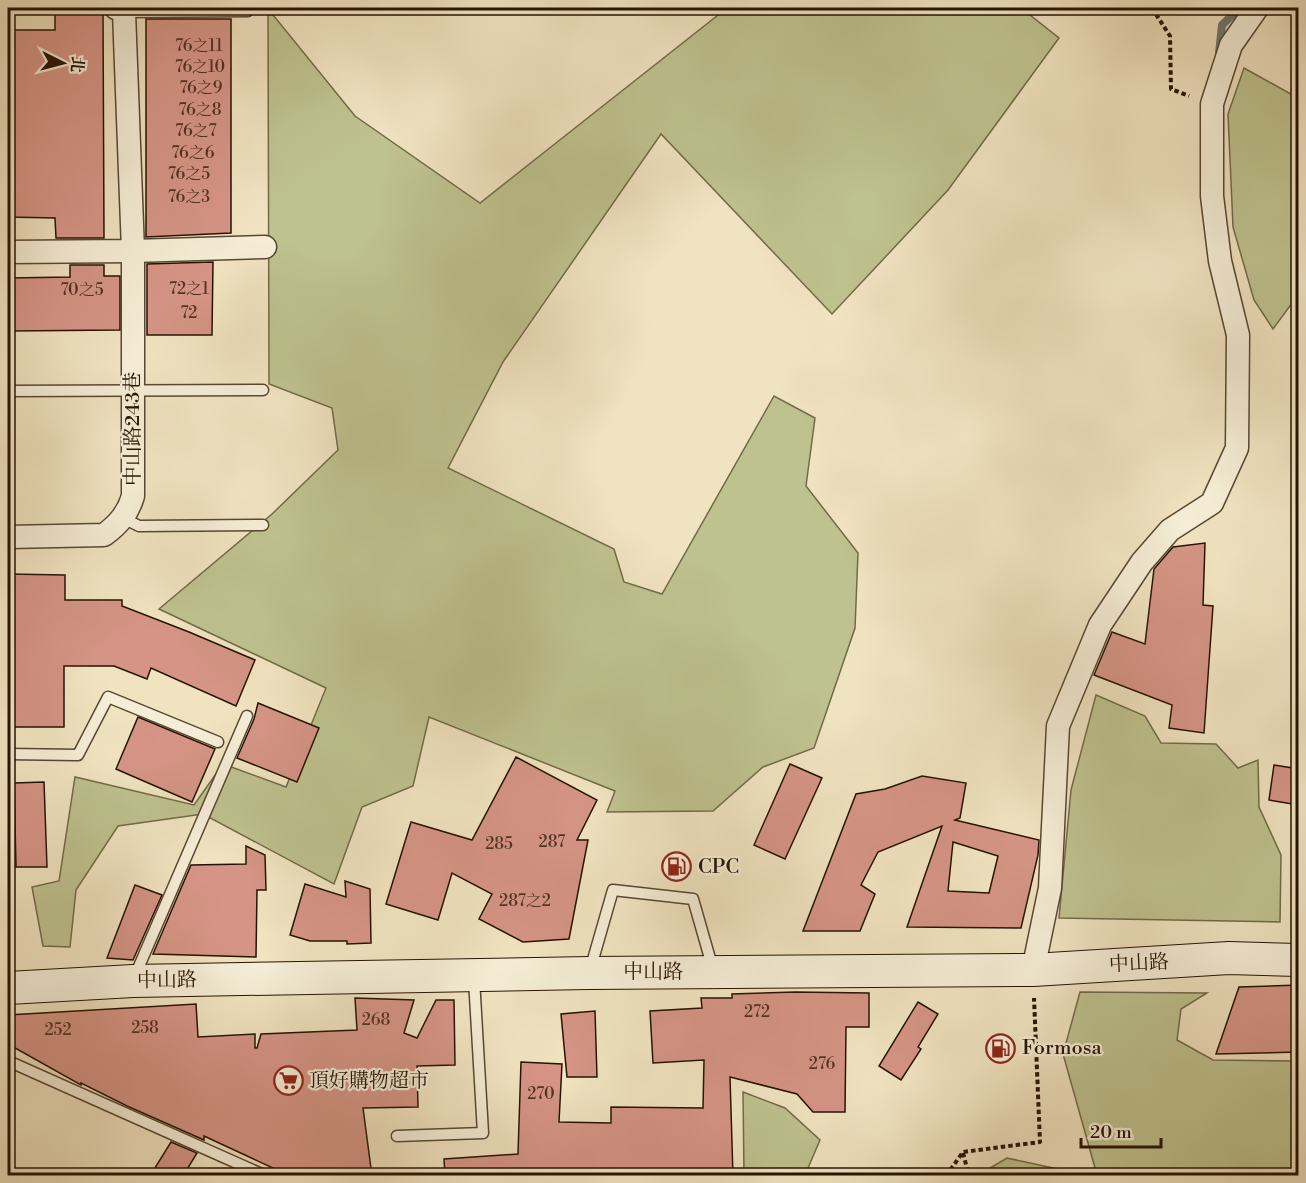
<svg xmlns="http://www.w3.org/2000/svg" width="1306" height="1183" viewBox="0 0 1306 1183" font-family="'Libre Bodoni','Noto Serif TC',serif">
	<rect width="100%" height="100%" fill="#f0e3c0"/>
	<filter id="stains"><feTurbulence type="fractalNoise" baseFrequency=".00333" numOctaves="4"/><feColorMatrix values="0 0 0 0 .2 0 0 0 0 .09 0 0 0 0 .02 0 0 0 .5 -.17"/></filter>
	<radialGradient id="worn" r=".72"><stop offset=".6" stop-color="#630" stop-opacity="0"/><stop offset="1" stop-color="#630" stop-opacity=".3"/></radialGradient>
	<!-- green -->
	<g fill="#bec28f" stroke="#726a48" stroke-width="1.5">
		<polygon points="266,8 272,8 269,10 355,116 480,203 727,8 1021,8 1059,38 948,190 832,314 661,134 503,362 448,468 614,549 624,582 662,594 774,396 815,418 806,486 858,553 855,628 814,748 763,767 713,811 607,812 615,791 429,717 413,786 362,807 334,884 203,814 118,826 76,890 70,947 43,946 32,887 59,881 75,777 194,805 223,764 286,787 326,688 159,609 272,514 338,450 332,408 269,384 268,10"/>
		<polygon points="1244,68 1298,98 1298,295 1273,329 1254,300 1233,227 1228,114"/>
		<polygon points="1096,695 1145,716 1161,743 1216,744 1238,768 1258,760 1259,807 1281,855 1280,922 1059,918 1071,790"/>
		<polygon points="1080,992 1207,993 1181,1009 1177,1040 1213,1060 1298,1061 1298,1175 1097,1175 1063,1054"/>
		<polygon points="743,1092 785,1108 820,1140 805,1175 744,1175"/>
		<polygon points="1007,1158 1086,1175 989,1175 990,1168"/>
	</g>
	<g fill="none" stroke-linecap="round" stroke-linejoin="round">
		<!-- stream -->
		<polyline stroke="#6e7872" stroke-width="8" points="1219,53 1222,25 1240,8"/>
	</g>
	<!-- building -->
	<g fill="#d59485" stroke="#261302" stroke-width="1.5" fill-rule="evenodd">
		<polygon points="103,12 104,238 56,238 55,218 8,217 8,30 55,30 55,13"/>
		<polygon points="146,19 231,19 231,233 146,237"/>
		<polygon points="213,262 212,335 147,335 147,264"/>
		<polygon points="70,265 104,265 104,276 120,276 120,330 8,331 8,278 70,277"/>
		<polygon points="1205,543 1203,605 1213,606 1204,733 1169,728 1172,705 1094,675 1112,632 1145,644 1154,569 1173,547"/>
		<polygon points="8,574 65,575 65,600 122,600 122,606 189,632 255,660 236,706 151,668 147,679 114,666 64,666 64,727 8,727"/>
		<polygon points="258,703 319,728 297,782 237,758 254,719"/>
		<polygon points="138,717 215,749 192,802 116,769"/>
		<polygon points="516,757 597,800 577,840 588,840 569,939 523,942 479,919 492,894 452,873 438,920 386,904 411,822 472,840"/>
		<polygon points="790,764 822,778 785,859 754,845"/>
		<polygon points="1274,765 1299,769 1299,805 1269,800"/>
		<path d="M 922,776 L 966,783 L 960,818 L 955,820 L 1039,840 L 1038,855 L 1021,928 L 907,927 L 942,826 L 878,852 L 861,885 L 875,894 L 860,931 L 803,931 L 856,794 L 885,789 ZM 953,842 L 998,856 L 989,893 L 948,891 Z"/>
		<polygon points="44,782 47,867 16,867 14,783"/>
		<polygon points="246,846 265,855 266,890 257,890 256,957 153,954 191,865 246,864"/>
		<polygon points="345,881 370,889 371,943 347,944 347,941 310,941 290,935 305,884 346,897"/>
		<polygon points="135,885 162,895 133,960 107,958"/>
		<polygon points="1299,985 1299,1052 1216,1054 1239,987"/>
		<polygon points="795,992 869,993 869,1027 846,1027 845,1112 813,1112 797,1094 730,1077 733,1176 445,1176 444,1159 518,1154 521,1062 562,1064 559,1122 611,1123 611,1107 703,1108 704,1060 653,1063 650,1011 702,1008 701,998 732,998 732,994"/>
		<polygon points="355,998 414,1000 404,1033 417,1038 436,1000 454,1000 455,1065 417,1066 418,1107 363,1108 372,1176 290,1176 204,1136 204,1140 127,1106 81,1083 81,1085 8,1044 8,1015 196,1004 198,1037 255,1034 255,1048 257,1048 261,1034 357,1030"/>
		<polygon points="918,1002 938,1014 918,1047 921,1049 901,1080 879,1066"/>
		<polygon points="595,1011 597,1077 567,1077 561,1014"/>
		<polygon points="171,1142 197,1153 183,1176 150,1176"/>
	</g>
	<g fill="none" stroke-linecap="round" stroke-linejoin="round">
		<defs>
			<g id="service">
				<polyline points="124,12 248,11"/>
				<polyline points="8,391 263,390"/>
				<polyline points="123,518 139,526 263,525"/>
				<polyline points="8,754 78,755 108,697 218,742"/>
				<polyline points="590,970 613,890 693,899 713,969"/>
				<polyline points="134,978 247,716"/>
				<polyline points="8,1061 266,1176"/>
				<polyline points="397,1136 483,1133 474,979"/>
			</g>
			<g id="minor">
				<polyline points="8,252 133,251 265,247"/>
				<path d="M 8,537 L 104,535 C 119,524 128,513 133,496 L 133,251 L 124,12 L 116,8"/>
				<polyline points="1033,970 1050,888 1058,726 1100,625 1142,562 1170,530 1212,503 1237,448 1238,335 1220,261 1212,196 1212,104 1231,45 1257,8"/>
			</g>
			<polyline id="secondary" points="8,988 133,981 589,973 1033,970 1229,958 1298,960"/>
		</defs>
		<!-- service casing -->
		<use href="#service" stroke="#584732" stroke-width="13"/>
		<!-- minor casing -->
		<use href="#minor" stroke="#584732" stroke-width="25"/>
		<!-- secondary casing -->
		<use href="#secondary" stroke="#261302" stroke-width="34"/>
		<!-- path -->
		<g stroke="#261302" stroke-width="4" stroke-dasharray="4.5 3" stroke-linecap="butt">
			<polyline points="1152,8 1170,36 1171,89 1189,96"/>
			<polyline points="963,1153 969,1176"/>
			<polyline points="946,1176 963,1152 1040,1142 1034,998"/>
		</g>
		<!-- service -->
		<use href="#service" stroke="#f5edd6" stroke-width="10"/>
		<!-- minor -->
		<use href="#minor" stroke="#f5edd6" stroke-width="22"/>
		<!-- secondary -->
		<use href="#secondary" stroke="#f5edd6" stroke-width="32"/>
	</g>
	<!-- icons -->
	<defs>
		<symbol id="fuel-ring" viewBox="-11 -11 22 22"><circle r="9.5" fill="#f5edd6" stroke="#8f2418" stroke-width="1.5"/><path d="M-5.5-6h7V0h2V4h1.3V-2.5L3-4.5l.8-.8L6-3V5H2.5V1h-1V6h-7ZM-4.2-4.7v3.2H.2V-4.7Z" fill="#8f2418"/></symbol>
		<symbol id="supermarket-ring" viewBox="-11 -11 22 22"><circle r="9.5" fill="#f5edd6" stroke="#8f2418" stroke-width="1.5"/><path d="M-6-5.5h2.5l.6 2H6L4.5 2H-2.5L-4.4-4H-6ZM-1.5 3.2a1.3 1.3 0 1 0 .1 0ZM3 3.2a1.3 1.3 0 1 0 .1 0Z" fill="#8f2418"/></symbol>
	</defs>
	<g fill-rule="evenodd">
		<use href="#fuel-ring" x="660" y="850" width="33" height="33"/>
		<use href="#fuel-ring" x="984" y="1032" width="33" height="33"/>
		<use href="#supermarket-ring" x="272" y="1064" width="33" height="33"/>
	</g>
	<g text-anchor="middle" dominant-baseline="central" stroke-width="4.5" stroke-linejoin="round" paint-order="stroke">
		<!-- number labels -->
		<g font-size="16" fill="#523323">
			<text x="199" y="46">76之11</text>
			<text x="200" y="67">76之10</text>
			<text x="201" y="88">76之9</text>
			<text x="200" y="110">76之8</text>
			<text x="196" y="131">76之7</text>
			<text x="193" y="153">76之6</text>
			<text x="189" y="174">76之5</text>
			<text x="189" y="197">76之3</text>
			<text x="189" y="289">72之1</text>
			<text x="82" y="290">70之5</text>
			<text x="189" y="313">72</text>
			<text x="552" y="842">287</text>
			<text x="499" y="844">285</text>
			<text x="525" y="901">287之2</text>
			<text x="757" y="1012">272</text>
			<text x="376" y="1020">268</text>
			<text x="145" y="1028">258</text>
			<text x="58" y="1030">252</text>
			<text x="822" y="1064">276</text>
			<text x="541" y="1094">270</text>
		</g>
		<!-- street labels -->
		<g font-size="20" fill="#261302" stroke="#f5edd6">
			<text transform="translate(133 429) rotate(-90)">中山路243巷</text>
			<text transform="translate(1139 964) rotate(-3)">中山路</text>
			<text x="653" y="972">中山路</text>
			<text transform="translate(167 981) rotate(-1)">中山路</text>
		</g>
		<!-- poi labels -->
		<g font-size="20" fill="#261302" stroke="#f5edd6" text-anchor="start">
			<text x="698" y="867">CPC</text>
			<text x="1022" y="1048">Formosa</text>
			<text x="309" y="1081">頂好購物超市</text>
		</g>
	</g>
	<!-- margin -->
	<rect width="1306" height="1183" fill="none" stroke="#f0e3c0" stroke-width="30"/>
	<rect x="9" y="9" width="1288" height="1165" fill="none" stroke="#261302" stroke-width="3"/>
	<rect x="15" y="15" width="1276" height="1153" fill="none" stroke="#261302" stroke-width="1.5"/>
	<!-- north arrow -->
	<g transform="translate(63 63) rotate(96)" stroke="#f5edd6" stroke-width="4.5" paint-order="stroke">
	<path d="M0-4.5L10 22L0 15L-10 22Z" fill="#261302"/>
	<text y="-9" font-size="16" font-weight="bold" text-anchor="middle" fill="#261302">北</text>
	</g>
	<!-- scale -->
	<path d="M1081 1138v9h80v-9" fill="none" stroke="#261302" stroke-width="3"/>
	<text x="1090" y="1138" font-size="18" fill="#261302" stroke="#f5edd6" stroke-width="4.5" paint-order="stroke">20 m</text>
	<rect width="100%" height="100%" filter="url(#stains)"/>
	<rect width="100%" height="100%" fill="url(#worn)"/>
</svg>
